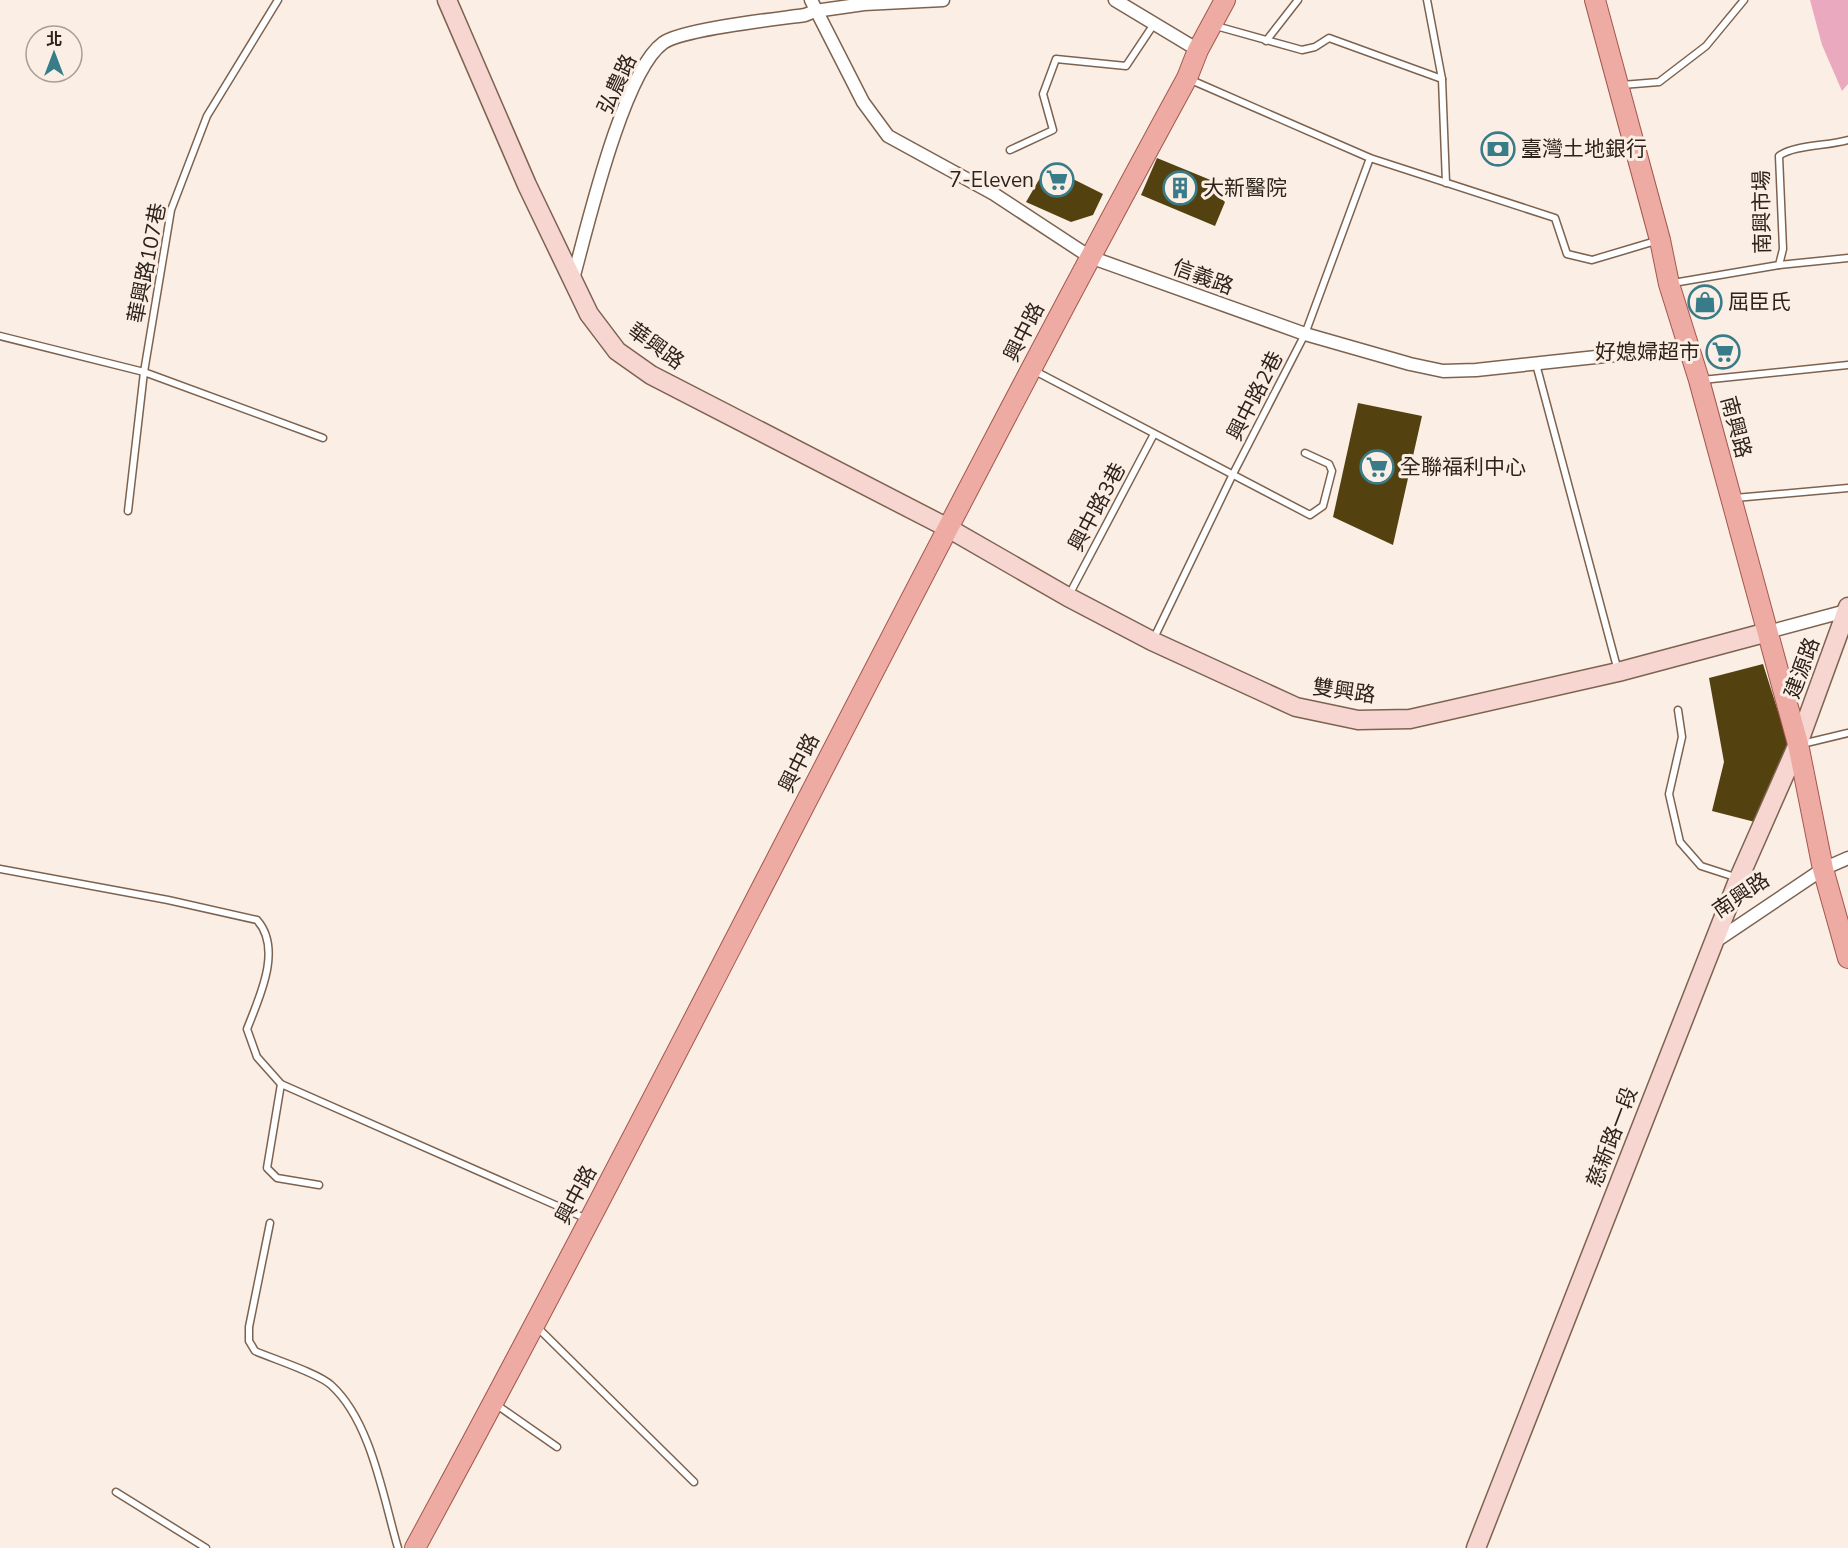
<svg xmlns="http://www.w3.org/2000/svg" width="1848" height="1548" viewBox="0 0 1848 1548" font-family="'Nunito Sans','Noto Sans TC',sans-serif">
	<rect width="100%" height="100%" fill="#fbeee5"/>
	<!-- green -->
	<polygon fill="#eba9bf" points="1810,0 1848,0 1848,84 1842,91 1822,45"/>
	<!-- building -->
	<g fill="#53420f">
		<polygon points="1157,158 1213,181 1218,196 1225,202 1215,226 1141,195"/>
		<polygon points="1047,166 1103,194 1093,215 1071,222 1026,202"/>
		<polygon points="1358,403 1422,416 1393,545 1333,517"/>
		<polygon points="1763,664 1789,746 1755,822 1712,811 1724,762 1709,678"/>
	</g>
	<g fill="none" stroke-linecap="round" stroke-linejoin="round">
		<defs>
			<g id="lane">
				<polyline points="1427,0 1442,79 1446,183"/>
				<polyline points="1216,26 1302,50 1315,47 1329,38 1442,79"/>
				<polyline points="1266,41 1298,0"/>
				<polyline points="1191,80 1370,158 1555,218 1567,254 1592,260 1659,240"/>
				<polyline points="1622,85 1659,82 1706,46 1744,0"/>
				<polyline points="1010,150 1053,130 1043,94 1056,59 1126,66 1154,24"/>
				<polyline points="1779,265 1848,258"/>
				<path d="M 1673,283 L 1779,265 L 1783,249 L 1779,156 C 1793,145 1828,146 1848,140"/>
				<polyline points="0,336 144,372 171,210 207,116 278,0"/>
				<polyline points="1536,364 1618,671"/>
				<polyline points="1033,370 1310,515 1323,506 1332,471 1329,464 1305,453"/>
				<polyline points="1702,380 1848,365"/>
				<polyline points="1735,498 1848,488"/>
				<polyline points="128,511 144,372 323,438"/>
				<polyline points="1069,595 1154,434"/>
				<polyline points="1154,638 1233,474 1305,334 1370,158"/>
				<polyline points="1678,710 1682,737 1669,794 1680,842 1701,866 1738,878"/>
				<polyline points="1802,744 1848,733"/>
				<path d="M 0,869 L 168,900 L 257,920 C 283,949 259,998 247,1029 L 257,1057 L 281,1084 L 587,1219"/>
				<polyline points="281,1084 267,1168 277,1178 319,1185"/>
				<path d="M 270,1223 L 249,1327 L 249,1341 L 255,1351 C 273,1359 318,1373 331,1385 C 371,1421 383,1497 398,1548"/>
				<polyline points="537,1327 694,1482"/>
				<polyline points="494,1403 557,1447"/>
				<polyline points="116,1492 206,1548"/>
			</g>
			<g id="street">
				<polyline points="811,0 863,102 888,136 994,194 1090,257 1305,334 1410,364 1443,371 1476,370 1689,347"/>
				<polyline points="1115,0 1198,50"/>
				<path d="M 573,279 C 587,228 623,72 663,43 C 682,29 777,19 805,15 L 815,11 L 864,4 L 943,0"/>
				<polyline points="1768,632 1846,611"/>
				<polyline points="1716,941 1823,869 1848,858"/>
			</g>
			<g id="secondary">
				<polyline points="447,0 527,185 589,314 617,351 651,375 948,528 1068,597 1152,641 1296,707 1358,720 1410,719 1618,672 1768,632"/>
				<polyline points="1476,1548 1739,878 1798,744 1848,607"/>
			</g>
			<g id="primary">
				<polyline points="1595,0 1660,240 1669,284 1699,380 1798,744 1823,869 1848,958"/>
				<path d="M 415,1548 C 679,1061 922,564 1187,78 L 1198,50 L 1225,0"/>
			</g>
		</defs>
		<!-- lane casing -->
		<use href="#lane" stroke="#7d634f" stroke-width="9"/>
		<!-- street casing -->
		<use href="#street" stroke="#7d634f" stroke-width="15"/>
		<!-- secondary casing -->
		<use href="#secondary" stroke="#7d634f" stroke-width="21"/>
		<!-- primary casing -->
		<use href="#primary" stroke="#a4574c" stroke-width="22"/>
		<!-- lane -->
		<use href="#lane" stroke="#fff" stroke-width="6"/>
		<!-- street -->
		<use href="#street" stroke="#fff" stroke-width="12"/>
		<!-- secondary -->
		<use href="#secondary" stroke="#f7d5d1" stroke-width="18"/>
		<!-- primary -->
		<use href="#primary" stroke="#eeaba3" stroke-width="20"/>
	</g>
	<!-- icons -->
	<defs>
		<symbol id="bank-ring" viewBox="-11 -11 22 22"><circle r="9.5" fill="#fbeee5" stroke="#387c8a" stroke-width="1.5"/><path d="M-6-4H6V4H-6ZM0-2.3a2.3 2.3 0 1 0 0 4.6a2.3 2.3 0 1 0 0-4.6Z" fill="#387c8a"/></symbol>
		<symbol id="supermarket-ring" viewBox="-11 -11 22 22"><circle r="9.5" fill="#fbeee5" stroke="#387c8a" stroke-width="1.5"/><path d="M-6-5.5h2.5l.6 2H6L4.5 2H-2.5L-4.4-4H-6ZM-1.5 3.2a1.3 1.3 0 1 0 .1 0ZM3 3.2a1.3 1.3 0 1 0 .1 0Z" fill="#387c8a"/></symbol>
		<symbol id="building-ring" viewBox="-11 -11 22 22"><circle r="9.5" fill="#fbeee5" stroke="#387c8a" stroke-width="1.5"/><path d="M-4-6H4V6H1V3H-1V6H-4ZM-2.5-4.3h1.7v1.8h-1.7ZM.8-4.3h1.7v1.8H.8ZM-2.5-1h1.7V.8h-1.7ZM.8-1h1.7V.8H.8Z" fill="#387c8a"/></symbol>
		<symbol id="shop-ring" viewBox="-11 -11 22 22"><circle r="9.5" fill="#fbeee5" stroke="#387c8a" stroke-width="1.5"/><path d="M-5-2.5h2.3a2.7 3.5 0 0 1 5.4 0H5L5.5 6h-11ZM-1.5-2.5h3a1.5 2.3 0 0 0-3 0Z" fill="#387c8a"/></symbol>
	</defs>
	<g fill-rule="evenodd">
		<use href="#bank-ring" x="1479" y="130" width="38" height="38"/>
		<use href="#supermarket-ring" x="1038" y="161" width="38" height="38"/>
		<use href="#building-ring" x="1161" y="169" width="38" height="38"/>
		<use href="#shop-ring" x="1686" y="283" width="38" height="38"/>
		<use href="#supermarket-ring" x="1704" y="333" width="38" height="38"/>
		<use href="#supermarket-ring" x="1358" y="448" width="38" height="38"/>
	</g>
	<g text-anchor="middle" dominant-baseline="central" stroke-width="6" stroke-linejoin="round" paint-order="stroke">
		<!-- street labels -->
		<g font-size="21" fill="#2e231b" stroke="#fbeee5">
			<text transform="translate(617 84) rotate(-65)">弘農路</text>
			<text transform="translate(1762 212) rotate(-91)">南興市場</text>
			<text transform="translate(147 263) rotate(-79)">華興路107巷</text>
			<text transform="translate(1203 277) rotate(20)">信義路</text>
			<text transform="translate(1024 332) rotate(-63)">興中路</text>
			<text transform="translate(656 346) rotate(36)">華興路</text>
			<text transform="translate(1255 396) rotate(-63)">興中路2巷</text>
			<text transform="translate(1736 427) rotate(75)">南興路</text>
			<text transform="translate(1097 507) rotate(-62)">興中路3巷</text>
			<text transform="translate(1802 668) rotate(-70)">建源路</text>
			<text transform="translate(1344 691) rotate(8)">雙興路</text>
			<text transform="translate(799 763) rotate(-63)">興中路</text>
			<text transform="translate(1741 895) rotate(-34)">南興路</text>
			<text transform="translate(1612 1137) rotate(-69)">慈新路一段</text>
			<text transform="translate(576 1195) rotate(-62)">興中路</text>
		</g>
		<!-- poi labels -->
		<g font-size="21" fill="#2e231b" stroke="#fbeee5" text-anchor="start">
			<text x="1521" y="149">臺灣土地銀行</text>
			<text x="1034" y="180" text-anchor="end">7-Eleven</text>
			<text x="1203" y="188">大新醫院</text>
			<text x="1728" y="302">屈臣氏</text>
			<text x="1700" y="352" text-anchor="end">好媳婦超市</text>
			<text x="1400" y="467">全聯福利中心</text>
		</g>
	</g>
	<!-- north arrow -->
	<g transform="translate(54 54)"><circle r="28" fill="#fbeee5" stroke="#a99d94" stroke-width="1.5"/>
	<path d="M0-4.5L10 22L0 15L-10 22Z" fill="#387c8a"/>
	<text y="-9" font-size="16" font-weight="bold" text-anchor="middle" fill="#2e231b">北</text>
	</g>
</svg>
